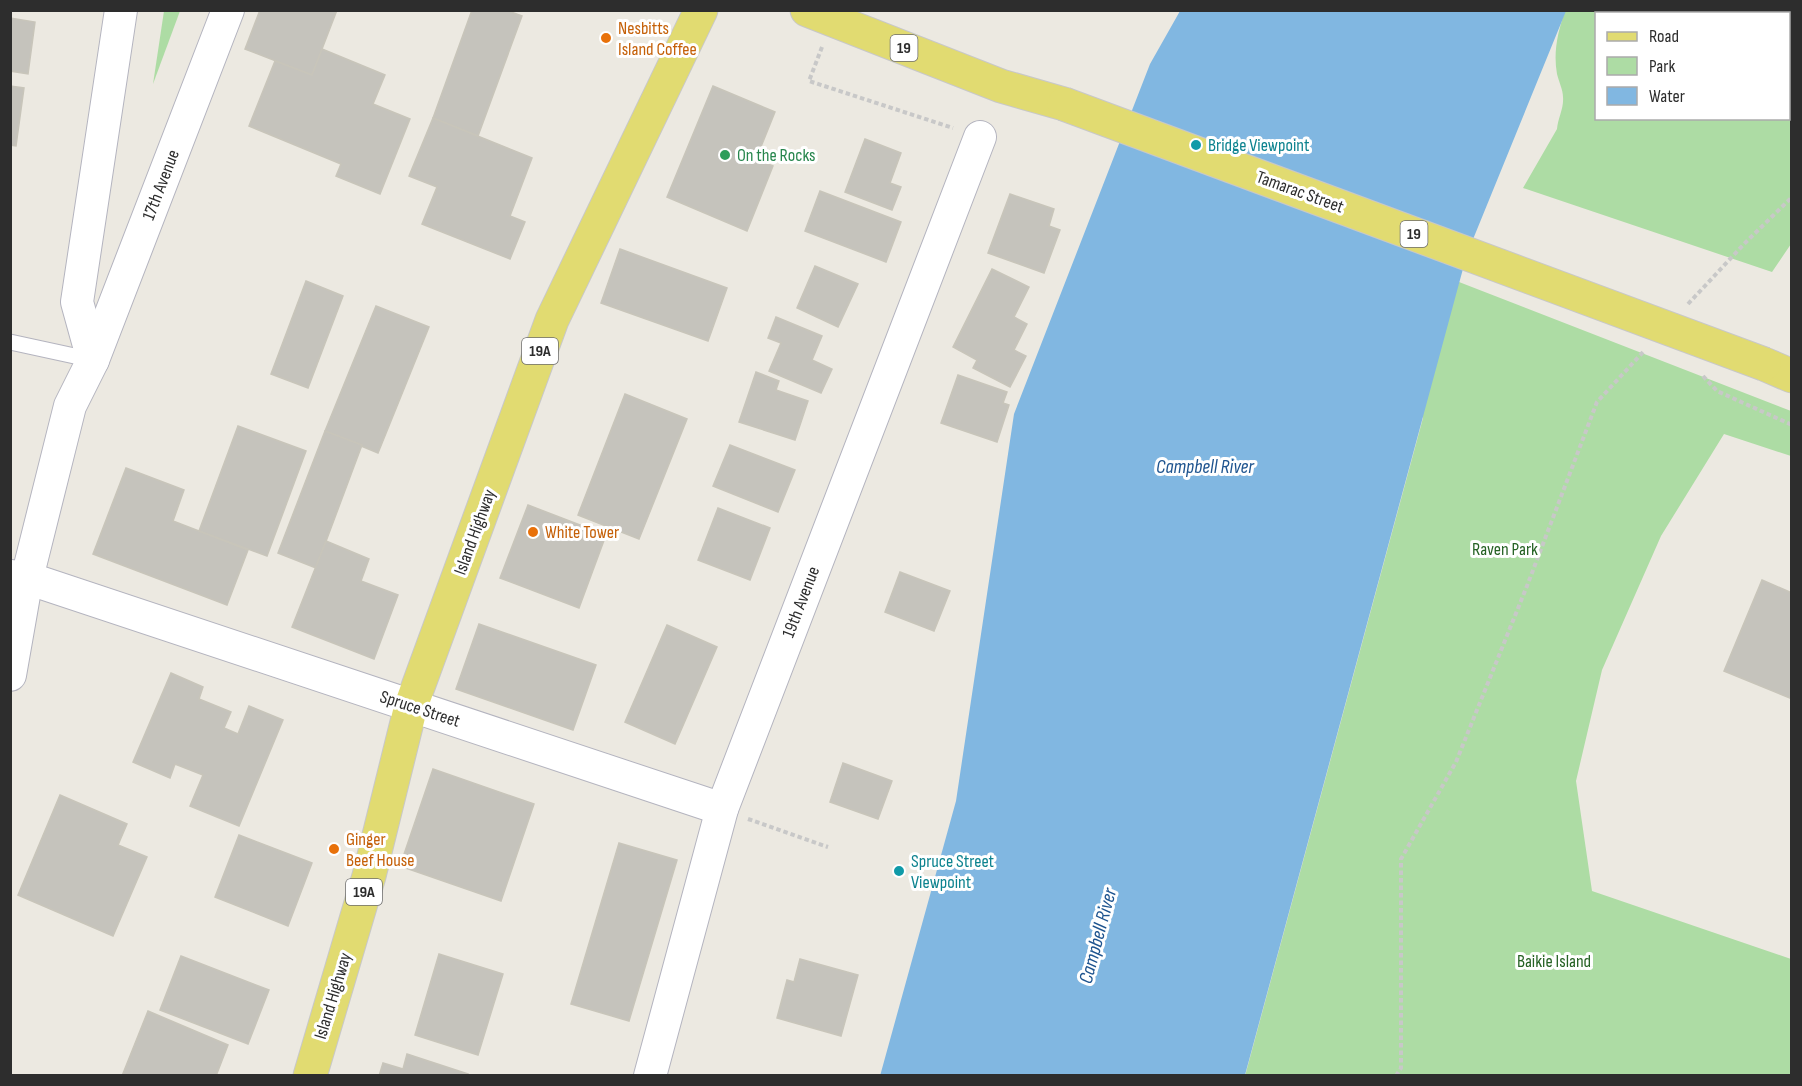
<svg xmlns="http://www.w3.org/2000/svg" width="1802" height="1086" viewBox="0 0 1802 1086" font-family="'Sofia Sans Condensed',sans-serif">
	<rect width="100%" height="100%" fill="#ece9e1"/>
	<!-- green -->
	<g fill="#addca4" fill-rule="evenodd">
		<polygon points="164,11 180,11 153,84"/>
		<path d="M 1565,11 L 1791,11 L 1791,244 L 1772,272 L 1523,188 L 1557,129 C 1558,118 1564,108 1563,97 C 1563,90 1559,82 1557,74 C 1553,52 1558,31 1565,11 ZM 1596,14 L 1788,14 L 1788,118 L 1596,118 Z"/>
		<polygon points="1459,282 1791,411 1791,456 1724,434 1661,536 1602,670 1576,781 1592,891 1791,959 1791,1075 1245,1076 1423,418 1420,406"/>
	</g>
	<!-- water -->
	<polygon fill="#81b7e1" points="1180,11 1566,11 1467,254 1245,1075 880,1076 956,801 1014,414 1150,64"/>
	<!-- building -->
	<g fill="#c5c3bc" stroke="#c8c5ba" stroke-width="1.5">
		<polygon points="260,10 337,10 312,75 245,49"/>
		<polygon points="472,10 506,10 522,16 478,136 433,118"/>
		<polygon points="10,18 35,22 28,74 10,71"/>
		<polygon points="322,49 385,75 373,104 410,119 380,194 336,176 341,164 249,126 275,61 312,75"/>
		<polygon points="10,86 24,88 16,146 10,145"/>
		<polygon points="713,86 775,112 756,159 773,166 747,231 667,197"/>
		<polygon points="433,118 532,158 510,216 525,222 510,259 422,224 437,187 409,176"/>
		<polygon points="865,139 901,153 890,183 901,187 892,210 845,192"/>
		<polygon points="820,191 901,222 886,262 805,231"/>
		<polygon points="1010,194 1054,209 1049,226 1060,230 1044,273 988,253"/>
		<polygon points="620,249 727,288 708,341 601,303"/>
		<polygon points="815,266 858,284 838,327 797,308"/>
		<polygon points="992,269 1029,287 1014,317 1027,324 1014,350 1026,356 1010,387 973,368 977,360 953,347"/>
		<polygon points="306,281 343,296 308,388 271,374"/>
		<polygon points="376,306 429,327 378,453 325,431"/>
		<polygon points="776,317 822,336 812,360 832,369 821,393 769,371 781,343 768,338"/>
		<polygon points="756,372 779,381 776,390 808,401 795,440 739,422"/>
		<polygon points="958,375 1007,392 1003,403 1009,405 997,442 941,423"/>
		<polygon points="625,394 687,419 639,539 578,515"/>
		<polygon points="238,426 306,451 267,556 199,531"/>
		<polygon points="325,431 362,445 316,568 278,553"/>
		<polygon points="730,445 795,470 778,512 713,486"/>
		<polygon points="126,468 184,490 173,521 248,550 227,605 93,554"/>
		<polygon points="528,505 606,535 579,608 500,578"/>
		<polygon points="718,508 770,528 750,580 698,560"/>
		<polygon points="326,541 369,559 361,581 398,595 374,659 292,627"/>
		<polygon points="900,572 950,591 934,631 885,612"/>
		<polygon points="1762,580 1792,593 1792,699 1724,671"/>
		<polygon points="479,624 596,665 573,730 456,689"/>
		<polygon points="667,625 717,647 675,744 625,722"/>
		<polygon points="171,673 203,687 199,699 231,712 224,728 238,734 249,706 283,720 239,826 190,806 203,775 175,764 170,778 133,762"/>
		<polygon points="843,763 892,781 878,819 830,802"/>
		<polygon points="433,769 534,804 501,901 400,866"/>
		<polygon points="60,795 127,824 118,845 147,857 113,936 18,895"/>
		<polygon points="239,835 312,863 288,926 215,897"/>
		<polygon points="619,843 677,860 629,1021 571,1004"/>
		<polygon points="439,954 503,974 478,1055 415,1035"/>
		<polygon points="181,956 269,990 248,1044 160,1010"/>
		<polygon points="800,959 858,975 841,1036 777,1018 787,980 794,982"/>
		<polygon points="148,1011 228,1045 216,1076 122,1076"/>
		<polygon points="407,1054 468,1074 467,1076 379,1076 383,1063 403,1069"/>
	</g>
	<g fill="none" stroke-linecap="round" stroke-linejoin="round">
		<defs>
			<polyline id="lane" points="10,342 93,360"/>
			<g id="street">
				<polyline points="93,360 77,302 121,10"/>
				<polyline points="10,576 27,578 722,809"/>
				<polyline points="10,675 27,578 70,406 93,360 228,10"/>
				<polyline points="650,1076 722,809 980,137"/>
			</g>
			<g id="primary">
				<polyline points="807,10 1001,86 1064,104"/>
				<polyline points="1764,364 1792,376"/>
				<polyline points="310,1076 369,876 411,706 552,320 701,10"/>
			</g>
		</defs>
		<!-- lane casing -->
		<use href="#lane" stroke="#b4b4bf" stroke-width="17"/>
		<!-- street casing -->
		<use href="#street" stroke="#b4b4bf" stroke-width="34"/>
		<!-- primary casing -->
		<use href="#primary" stroke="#c8c8c8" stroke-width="35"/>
		<!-- path -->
		<g stroke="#c8c8c8" stroke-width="4" stroke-dasharray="4.5 3" stroke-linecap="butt">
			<polyline points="822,47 809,81 953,128"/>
			<polyline points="1688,304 1745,243 1792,197"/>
			<polyline points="1703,376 1717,391 1792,425"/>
			<polyline points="748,819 828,847"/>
			<polyline points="1396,1076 1401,1068 1401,859 1456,762 1527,586 1597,402 1644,351"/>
		</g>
		<!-- lane -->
		<use href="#lane" stroke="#fff" stroke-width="15"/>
		<!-- street -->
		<use href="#street" stroke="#fff" stroke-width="32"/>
		<!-- primary -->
		<use href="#primary" stroke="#e1db71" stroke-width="33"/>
		<defs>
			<polyline id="primary-bridge" points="1064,104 1764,364"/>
		</defs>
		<!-- primary-bridge casing -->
		<use href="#primary-bridge" stroke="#c8c8c8" stroke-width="35" stroke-linecap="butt"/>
		<!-- primary-bridge -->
		<use href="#primary-bridge" stroke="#e1db71" stroke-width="33"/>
	</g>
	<!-- markers -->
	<g fill="#e8710a" stroke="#fff" stroke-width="2">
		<circle cx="606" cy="38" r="6"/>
		<circle cx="533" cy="532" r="6"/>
		<circle cx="334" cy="849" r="6"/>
	</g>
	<g fill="#0f9aa8" stroke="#fff" stroke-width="2">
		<circle cx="1196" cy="145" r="6"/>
		<circle cx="899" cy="871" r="6"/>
	</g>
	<circle fill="#2e9e5b" stroke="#fff" stroke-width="2" cx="725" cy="155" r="6"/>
	<g text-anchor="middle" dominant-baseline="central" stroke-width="6" stroke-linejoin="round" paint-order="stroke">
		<!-- shield labels -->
		<g fill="#fff" stroke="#6c6c6c" stroke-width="1.5">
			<rect x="890.5" y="35" width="27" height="26" rx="4.5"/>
			<rect x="1400.5" y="221" width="27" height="26" rx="4.5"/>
			<rect x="522" y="338" width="36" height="26" rx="4.5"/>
			<rect x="346" y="879" width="36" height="26" rx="4.5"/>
		</g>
		<g font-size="16" font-weight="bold" fill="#2d2d2d">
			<text x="904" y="48">19</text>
			<text x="1414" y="234">19</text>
			<text x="540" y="351">19A</text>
			<text x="364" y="892">19A</text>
		</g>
		<!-- food labels -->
		<g font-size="18" fill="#c56008" stroke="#fff" text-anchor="start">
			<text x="618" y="28">Nesbitts<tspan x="618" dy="21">Island Coffee</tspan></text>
			<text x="545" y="532">White Tower</text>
			<text x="346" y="839">Ginger<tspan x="346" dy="21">Beef House</tspan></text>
		</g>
		<!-- culture labels -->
		<g font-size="18" fill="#0d838f" stroke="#fff" text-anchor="start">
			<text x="1208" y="145">Bridge Viewpoint</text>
			<text x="911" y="861">Spruce Street<tspan x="911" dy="21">Viewpoint</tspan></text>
		</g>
		<!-- leisure labels -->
		<g font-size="18" fill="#27864d" stroke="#fff" text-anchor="start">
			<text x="737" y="155">On the Rocks</text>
		</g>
		<!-- street labels -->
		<g font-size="18" fill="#2d2d2d" stroke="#fff">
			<text transform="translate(161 185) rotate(-69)">17th Avenue</text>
			<text transform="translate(1300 192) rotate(20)">Tamarac Street</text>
			<text transform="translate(475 532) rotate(-70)">Island Highway</text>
			<text transform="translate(801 602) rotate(-69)">19th Avenue</text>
			<text transform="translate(420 709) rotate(18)">Spruce Street</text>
			<text transform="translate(333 996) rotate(-73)">Island Highway</text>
		</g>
		<!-- park labels -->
		<g font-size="18" fill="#266224" stroke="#fff">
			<text x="1505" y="549">Raven Park</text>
			<text x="1554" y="961">Baikie Island</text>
		</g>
		<!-- water labels -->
		<g font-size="20" font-style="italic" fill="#1e548f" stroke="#fff">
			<text x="1205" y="467">Campbell River</text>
			<text transform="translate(1098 936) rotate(-75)">Campbell River</text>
		</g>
	</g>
	<!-- border -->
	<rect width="1802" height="1086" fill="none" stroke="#2d2d2d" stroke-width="24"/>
	<!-- legend -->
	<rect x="1595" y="12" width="195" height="108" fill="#ffffff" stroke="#ababab" stroke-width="1.5"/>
	<rect x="1607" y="32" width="30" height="9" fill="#e1db71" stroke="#ababab" stroke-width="1.5"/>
	<text x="1649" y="42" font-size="18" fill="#2d2d2d">Road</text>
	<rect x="1607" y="57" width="30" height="18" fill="#addca4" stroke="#ababab" stroke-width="1.5"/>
	<text x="1649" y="72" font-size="18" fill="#2d2d2d">Park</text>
	<rect x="1607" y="87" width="30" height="18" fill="#81b7e1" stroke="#ababab" stroke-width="1.5"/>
	<text x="1649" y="102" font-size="18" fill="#2d2d2d">Water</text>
</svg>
